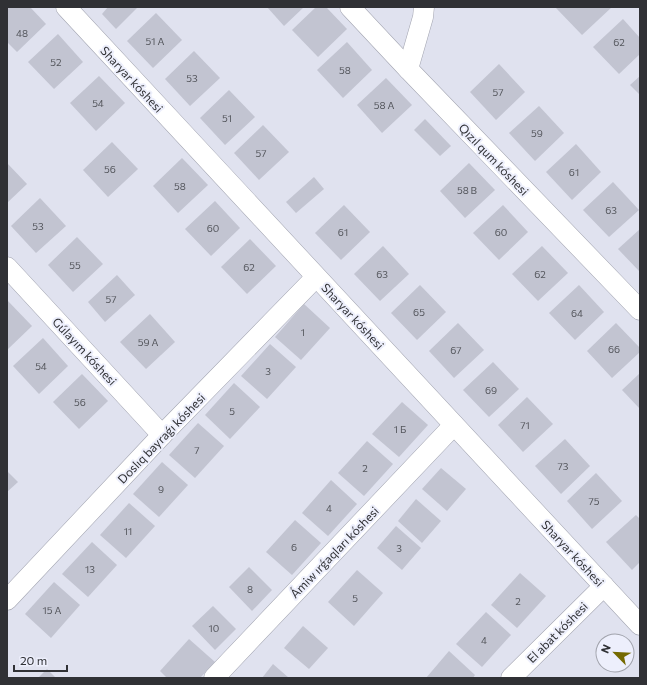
<svg xmlns="http://www.w3.org/2000/svg" width="647" height="685" viewBox="0 0 647 685" font-family="Commissioner,sans-serif">
	<rect width="100%" height="100%" fill="#e0e2ef"/>
	<!-- building -->
	<g fill="#c2c4d1">
		<polygon points="9,7 30,7 46,24 17,52 7,42 7,9"/>
		<polygon points="108,7 138,7 116,29 102,14"/>
		<polygon points="267,7 304,7 284,26"/>
		<polygon points="316,7 326,7 347,29 318,57 292,30"/>
		<polygon points="557,7 612,7 582,35 556,8"/>
		<polygon points="156,13 182,40 153,68 127,41"/>
		<polygon points="623,19 640,38 640,54 619,74 593,47"/>
		<polygon points="58,34 83,62 54,89 28,62"/>
		<polygon points="347,42 372,70 343,98 317,70"/>
		<polygon points="194,51 220,78 190,106 165,79"/>
		<polygon points="499,64 525,92 496,120 470,92"/>
		<polygon points="99,76 125,103 96,131 70,103"/>
		<polygon points="640,76 640,95 630,85"/>
		<polygon points="386,78 412,105 382,133 357,105"/>
		<polygon points="229,90 255,117 225,145 200,118"/>
		<polygon points="539,106 564,133 535,161 509,133"/>
		<polygon points="425,119 451,146 440,156 414,130"/>
		<polygon points="263,125 289,152 259,180 234,153"/>
		<polygon points="112,142 138,169 108,197 83,170"/>
		<polygon points="576,144 601,172 572,200 546,172"/>
		<polygon points="182,158 208,185 178,213 153,186"/>
		<polygon points="7,163 27,184 7,203"/>
		<polygon points="469,163 495,190 465,218 440,191"/>
		<polygon points="314,177 324,189 296,213 286,202"/>
		<polygon points="613,182 639,210 609,237 583,210"/>
		<polygon points="40,198 66,226 36,253 11,226"/>
		<polygon points="215,201 240,228 211,256 185,229"/>
		<polygon points="344,205 370,232 341,260 315,233"/>
		<polygon points="503,205 528,232 499,260 473,233"/>
		<polygon points="640,229 640,272 618,249"/>
		<polygon points="77,237 103,264 73,292 48,265"/>
		<polygon points="250,239 276,266 247,294 221,267"/>
		<polygon points="383,246 409,274 380,301 354,274"/>
		<polygon points="542,246 568,273 538,301 512,274"/>
		<polygon points="117,275 135,295 105,322 88,302"/>
		<polygon points="420,285 446,312 417,340 391,313"/>
		<polygon points="579,285 604,312 575,340 549,313"/>
		<polygon points="7,300 32,326 7,350"/>
		<polygon points="304,304 330,328 301,360 275,337"/>
		<polygon points="150,314 175,342 146,369 120,342"/>
		<polygon points="458,323 484,350 454,378 429,351"/>
		<polygon points="616,323 640,348 640,352 612,378 587,351"/>
		<polygon points="43,338 68,366 39,394 13,366"/>
		<polygon points="270,344 296,367 267,399 241,376"/>
		<polygon points="493,362 519,389 489,417 463,390"/>
		<polygon points="640,373 640,409 622,390"/>
		<polygon points="82,374 108,401 79,429 53,402"/>
		<polygon points="234,383 260,407 230,439 205,415"/>
		<polygon points="527,397 553,424 523,452 498,425"/>
		<polygon points="402,402 428,425 399,457 372,434"/>
		<polygon points="198,423 224,446 195,478 169,455"/>
		<polygon points="565,439 590,466 561,494 535,466"/>
		<polygon points="367,441 393,464 364,496 338,473"/>
		<polygon points="162,462 188,485 159,517 133,494"/>
		<polygon points="441,468 466,489 447,511 422,489"/>
		<polygon points="7,471 18,482 7,492"/>
		<polygon points="596,473 622,501 592,529 567,501"/>
		<polygon points="331,480 357,504 328,536 302,513"/>
		<polygon points="416,499 441,521 422,543 398,521"/>
		<polygon points="129,503 155,526 126,558 100,535"/>
		<polygon points="636,515 640,519 640,562 632,570 606,542"/>
		<polygon points="295,520 321,543 292,575 266,552"/>
		<polygon points="396,526 421,548 402,570 377,548"/>
		<polygon points="92,542 117,565 88,597 62,574"/>
		<polygon points="249,567 272,590 252,611 229,587"/>
		<polygon points="357,570 383,593 354,626 328,602"/>
		<polygon points="520,573 546,596 517,628 491,605"/>
		<polygon points="54,582 80,605 51,638 25,614"/>
		<polygon points="213,606 236,629 215,650 192,626"/>
		<polygon points="486,612 511,635 482,667 456,644"/>
		<polygon points="303,626 328,648 309,669 284,648"/>
		<polygon points="189,639 215,662 200,678 167,678 160,671"/>
		<polygon points="449,651 475,675 473,678 426,678"/>
		<polygon points="273,664 289,678 262,678"/>
		<polygon points="47,669 56,678 38,678"/>
	</g>
	<g fill="none" stroke-linecap="round" stroke-linejoin="round">
		<defs>
			<g id="minor">
				<polyline points="66,7 640,625"/>
				<polyline points="350,7 408,69 640,310"/>
				<polyline points="408,69 423,17 424,7"/>
				<polyline points="7,267 162,435"/>
				<polyline points="7,600 162,435 316,277"/>
				<polyline points="214,678 454,425"/>
				<polyline points="511,678 604,586"/>
			</g>
		</defs>
		<!-- minor casing -->
		<use href="#minor" stroke="#a2a4b0" stroke-width="21"/>
		<!-- minor -->
		<use href="#minor" stroke="#fff" stroke-width="20"/>
	</g>
	<g text-anchor="middle" dominant-baseline="central" stroke-width="4" stroke-linejoin="round" paint-order="stroke">
		<!-- number labels -->
		<g font-size="10" fill="#54565c">
			<text x="22" y="33">48</text>
			<text x="155" y="41">51 А</text>
			<text x="619" y="42">62</text>
			<text x="56" y="62">52</text>
			<text x="345" y="70">58</text>
			<text x="192" y="78">53</text>
			<text x="498" y="92">57</text>
			<text x="98" y="103">54</text>
			<text x="384" y="105">58 А</text>
			<text x="227" y="118">51</text>
			<text x="537" y="133">59</text>
			<text x="261" y="153">57</text>
			<text x="110" y="169">56</text>
			<text x="574" y="172">61</text>
			<text x="180" y="186">58</text>
			<text x="467" y="190">58 В</text>
			<text x="611" y="210">63</text>
			<text x="38" y="226">53</text>
			<text x="213" y="228">60</text>
			<text x="343" y="232">61</text>
			<text x="501" y="232">60</text>
			<text x="75" y="265">55</text>
			<text x="249" y="267">62</text>
			<text x="382" y="274">63</text>
			<text x="540" y="274">62</text>
			<text x="111" y="299">57</text>
			<text x="419" y="312">65</text>
			<text x="577" y="313">64</text>
			<text x="303" y="332">1</text>
			<text x="148" y="342">59 А</text>
			<text x="614" y="349">66</text>
			<text x="456" y="350">67</text>
			<text x="41" y="366">54</text>
			<text x="268" y="371">3</text>
			<text x="491" y="390">69</text>
			<text x="80" y="402">56</text>
			<text x="232" y="411">5</text>
			<text x="525" y="425">71</text>
			<text x="400" y="429">1 Б</text>
			<text x="197" y="450">7</text>
			<text x="563" y="466">73</text>
			<text x="365" y="468">2</text>
			<text x="161" y="489">9</text>
			<text x="594" y="501">75</text>
			<text x="329" y="508">4</text>
			<text x="128" y="531">11</text>
			<text x="294" y="547">6</text>
			<text x="399" y="548">3</text>
			<text x="90" y="569">13</text>
			<text x="250" y="589">8</text>
			<text x="355" y="598">5</text>
			<text x="518" y="601">2</text>
			<text x="52" y="610">15 А</text>
			<text x="214" y="628">10</text>
			<text x="484" y="640">4</text>
		</g>
		<!-- street labels -->
		<g font-size="12" fill="#303135" stroke="#edeffc">
			<text transform="translate(132 79) rotate(47)">Sharyar kóshesi</text>
			<text transform="translate(494 159) rotate(46)">Qızıl qum kóshesi</text>
			<text transform="translate(353 316) rotate(47)">Sharyar kóshesi</text>
			<text transform="translate(85 351) rotate(47)">Gúlayım kóshesi</text>
			<text transform="translate(161 438) rotate(-46)">Doslıq bayraǵı kóshesi</text>
			<text transform="translate(334 552) rotate(-46)">Ámiw ırǵaqları kóshesi</text>
			<text transform="translate(573 553) rotate(47)">Sharyar kóshesi</text>
			<text transform="translate(557 632) rotate(-45)">El abat kóshesi</text>
		</g>
	</g>
	<!-- border -->
	<rect width="647" height="685" fill="none" stroke="#303135" stroke-width="16"/>
	<!-- north arrow -->
	<g transform="translate(615 653) rotate(294)"><circle r="19" fill="#edeffc" stroke="#a1a3ac"/>
	<path d="M0-3L7 15L0 10L-7 15Z" fill="#756a01"/>
	<text y="-6" font-size="11" font-weight="bold" text-anchor="middle" fill="#303135">N</text>
	</g>
	<!-- scale -->
	<path d="M14 665v6h53v-6" fill="none" stroke="#303135" stroke-width="2"/>
	<text x="20" y="665" font-size="12" fill="#303135" stroke="#edeffc" stroke-width="3" paint-order="stroke">20 m</text>
</svg>
